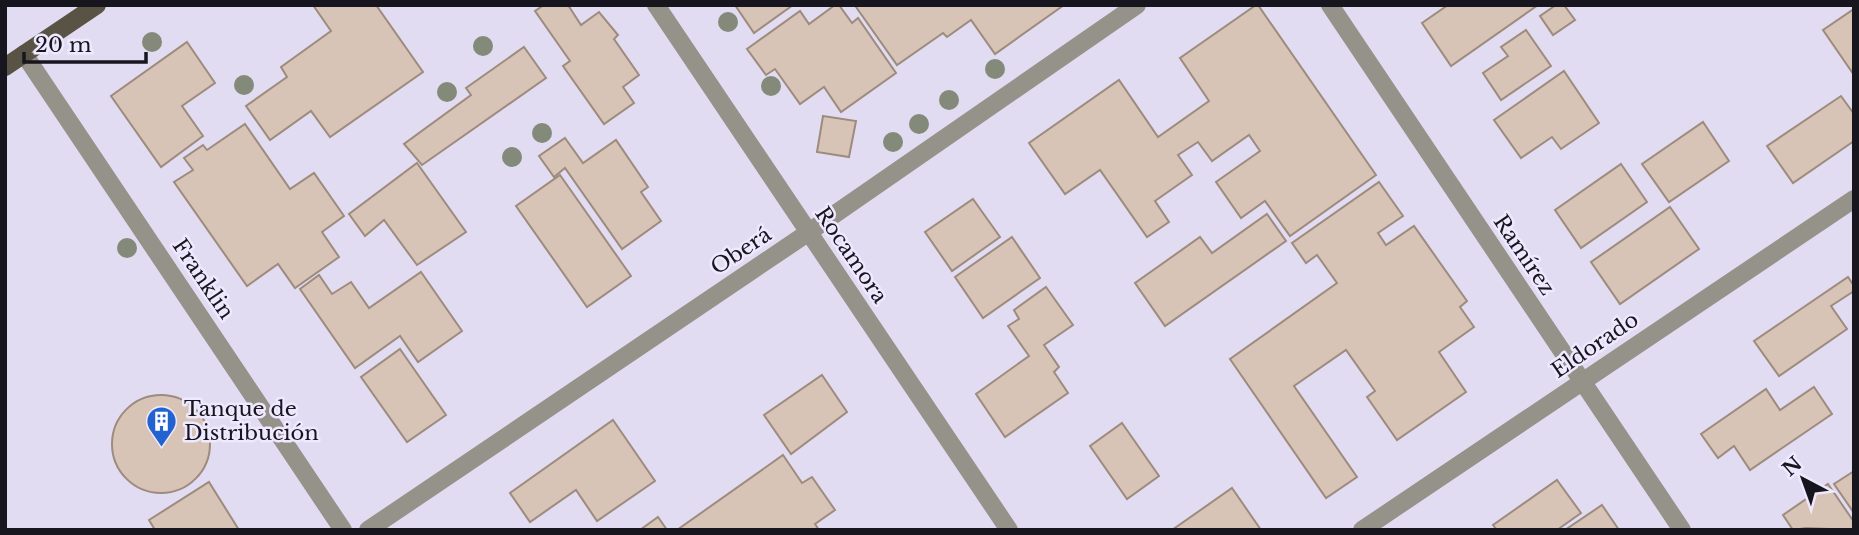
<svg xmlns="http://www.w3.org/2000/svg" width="1859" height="535" viewBox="0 0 1859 535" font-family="'Libre Baskerville',serif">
	<rect width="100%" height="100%" fill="#e1dcf1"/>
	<!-- building -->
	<g fill="#d7c4b6" stroke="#9d8b7e" stroke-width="2">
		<polygon points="313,5 376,5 423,72 330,137 311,111 270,140 246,106 287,77 281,67 331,31"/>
		<polygon points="544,5 568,5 581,25 599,12 618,35 614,39 639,75 623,87 634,103 604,124 563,66 570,61 535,11"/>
		<polygon points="735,5 793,5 754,33"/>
		<polygon points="835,5 839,5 852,23 858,18 896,73 841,112 824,87 800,104 775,69 766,75 747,49 800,11 809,24"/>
		<polygon points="857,5 1064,5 995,54 971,20 947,37 943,33 897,65 856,7"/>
		<polygon points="1256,5 1258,5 1376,175 1290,236 1265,201 1241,218 1216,182 1260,151 1249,135 1212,161 1198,142 1178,155 1192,175 1155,201 1169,222 1147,237 1100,170 1065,194 1029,143 1119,80 1158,137 1209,101 1180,58"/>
		<polygon points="1448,5 1538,5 1451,66 1422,23"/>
		<polygon points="1556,5 1564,5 1575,20 1553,35 1540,16"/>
		<polygon points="1854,9 1854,75 1823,30"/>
		<polygon points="1526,30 1551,66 1501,100 1483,73 1508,56 1501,47"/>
		<polygon points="187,42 215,83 182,106 203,136 161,167 111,96"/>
		<polygon points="524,47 546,78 422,165 404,144 471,95 466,88"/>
		<polygon points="1564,71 1599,123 1561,149 1552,137 1521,158 1494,120"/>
		<polygon points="1841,96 1854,114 1854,141 1793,183 1767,146"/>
		<polygon points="823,116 856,121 849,157 817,152"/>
		<polygon points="1703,122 1729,161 1669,202 1642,164"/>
		<polygon points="245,124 290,189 314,173 344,216 322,232 339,257 295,288 278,264 247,286 174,182 193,170 184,158 203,145 207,150"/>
		<polygon points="565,138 583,163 616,140 648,187 641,192 661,221 622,249 565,168 554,177 539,156"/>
		<polygon points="417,163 466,232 417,265 384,220 365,236 349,214"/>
		<polygon points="1621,164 1647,202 1581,248 1555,210"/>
		<polygon points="560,175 631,276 587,307 516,206"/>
		<polygon points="1379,182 1403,216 1378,233 1386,245 1414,226 1467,301 1460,307 1474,327 1439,352 1466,392 1397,440 1367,397 1375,391 1346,350 1294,386 1357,477 1326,498 1230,359 1337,283 1317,255 1306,263 1292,243"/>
		<polygon points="973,199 1000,237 952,271 925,232"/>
		<polygon points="1670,207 1699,249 1620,304 1591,262"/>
		<polygon points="1267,214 1286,241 1165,326 1135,283 1200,237 1212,253"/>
		<polygon points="1012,237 1040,278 983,318 955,277"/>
		<polygon points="421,272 462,331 418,362 400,336 355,368 300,289 319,275 332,294 351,282 369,308"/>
		<polygon points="1848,277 1854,286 1854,291 1831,306 1847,329 1779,376 1754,341"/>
		<polygon points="1046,287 1073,325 1044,345 1059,367 1054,372 1068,393 1005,437 976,394 1029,356 1008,326 1019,319 1014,310"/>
		<polygon points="400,349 446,415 407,442 361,377"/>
		<polygon points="822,375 847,412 791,454 764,415"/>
		<polygon points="1814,387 1832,414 1750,470 1734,446 1718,458 1701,434 1766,389 1780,410"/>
		<circle cx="161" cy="444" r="49"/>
		<polygon points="613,420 655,481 597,521 576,490 530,522 510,493"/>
		<polygon points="1122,423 1159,476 1127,499 1090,446"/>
		<polygon points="783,455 802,483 812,477 835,510 815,524 819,530 677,530"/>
		<polygon points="1854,471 1854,513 1834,484"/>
		<polygon points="1557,480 1581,513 1557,530 1497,530 1493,525"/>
		<polygon points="209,482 239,530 155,530 149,520"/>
		<polygon points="1828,484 1854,522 1854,530 1806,528 1793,530 1783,515"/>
		<polygon points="1232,488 1261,530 1172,530"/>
		<polygon points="1602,505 1619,530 1565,530"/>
		<polygon points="658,517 667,530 640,530"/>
	</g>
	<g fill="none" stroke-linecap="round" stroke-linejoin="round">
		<!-- minor -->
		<g stroke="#95928a" stroke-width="18">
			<polyline points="656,5 1009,530"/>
			<polyline points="1330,5 1682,530"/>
			<polyline points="24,54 343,530"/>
			<polyline points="368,530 809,232 1137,5"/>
			<polyline points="1362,530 1854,199"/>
		</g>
		<!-- primary -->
		<polyline stroke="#595345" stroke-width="18" points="5,67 97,5"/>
	</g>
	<!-- trees -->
	<g fill="#848a79">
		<circle cx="728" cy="22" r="10"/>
		<circle cx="152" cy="42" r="10"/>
		<circle cx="483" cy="46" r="10"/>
		<circle cx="995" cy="69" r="10"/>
		<circle cx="244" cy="85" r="10"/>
		<circle cx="771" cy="86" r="10"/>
		<circle cx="447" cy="92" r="10"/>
		<circle cx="949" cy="100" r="10"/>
		<circle cx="919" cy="124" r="10"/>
		<circle cx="542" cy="133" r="10"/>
		<circle cx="893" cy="142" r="10"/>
		<circle cx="512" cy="157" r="10"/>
		<circle cx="127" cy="248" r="10"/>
	</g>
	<!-- icons -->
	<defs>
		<symbol id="building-pin" viewBox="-11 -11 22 30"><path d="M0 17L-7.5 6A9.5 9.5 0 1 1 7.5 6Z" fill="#2363d0" stroke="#eee9fe"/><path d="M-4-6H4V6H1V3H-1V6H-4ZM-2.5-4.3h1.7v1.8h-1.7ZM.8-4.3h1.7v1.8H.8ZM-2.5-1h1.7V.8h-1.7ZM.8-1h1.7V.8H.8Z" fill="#fff"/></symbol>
	</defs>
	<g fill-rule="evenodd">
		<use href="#building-pin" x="144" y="404" width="35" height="47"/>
	</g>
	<g text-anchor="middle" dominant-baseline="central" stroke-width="5" stroke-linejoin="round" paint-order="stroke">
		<!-- street labels -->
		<g font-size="21" fill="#17151d" stroke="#eee9fe">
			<text transform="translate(741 251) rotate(-34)">Oberá</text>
			<text transform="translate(851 255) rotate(56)">Rocamora</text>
			<text transform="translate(1524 255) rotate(56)">Ramírez</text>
			<text transform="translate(203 279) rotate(56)">Franklin</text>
			<text transform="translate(1595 345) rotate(-34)">Eldorado</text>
		</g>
		<!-- poi labels -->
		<g font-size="21" fill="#17151d" stroke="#eee9fe" text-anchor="start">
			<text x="184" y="409">Tanque de<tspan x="184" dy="24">Distribución</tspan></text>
		</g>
	</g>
	<!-- border -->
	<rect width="1859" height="535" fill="none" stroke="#17151d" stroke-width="14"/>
	<!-- north arrow -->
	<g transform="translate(1803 479) rotate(319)" stroke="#eee9fe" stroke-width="5" paint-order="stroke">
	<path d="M0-5L12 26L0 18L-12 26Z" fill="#17151d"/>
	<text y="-10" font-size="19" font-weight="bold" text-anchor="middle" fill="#17151d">N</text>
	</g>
	<!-- scale -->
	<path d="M24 52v10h122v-10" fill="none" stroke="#17151d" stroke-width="3.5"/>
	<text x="35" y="52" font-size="21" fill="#17151d" stroke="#eee9fe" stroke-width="5" paint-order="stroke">20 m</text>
</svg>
